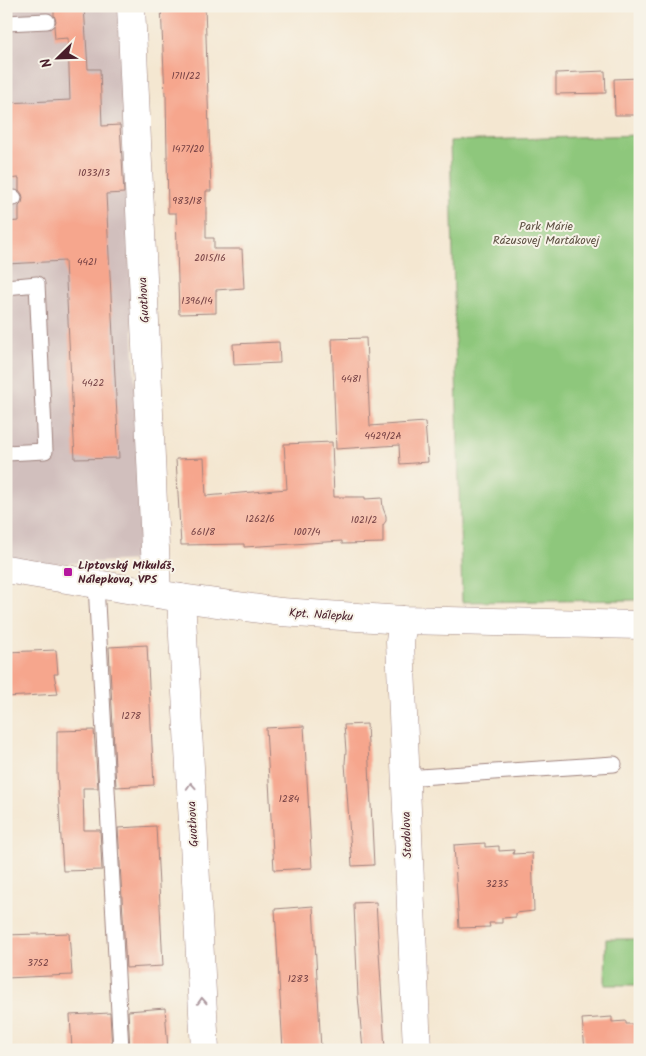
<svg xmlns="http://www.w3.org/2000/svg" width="646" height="1056" viewBox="0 0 646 1056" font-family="Kalam,sans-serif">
	<rect width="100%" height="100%" fill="#f7f3e8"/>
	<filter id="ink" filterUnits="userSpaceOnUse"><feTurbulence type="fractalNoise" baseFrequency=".02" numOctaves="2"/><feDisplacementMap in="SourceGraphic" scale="10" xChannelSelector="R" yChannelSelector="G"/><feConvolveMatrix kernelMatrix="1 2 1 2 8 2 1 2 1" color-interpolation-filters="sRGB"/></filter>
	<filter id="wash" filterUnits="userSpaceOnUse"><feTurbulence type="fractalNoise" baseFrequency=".0096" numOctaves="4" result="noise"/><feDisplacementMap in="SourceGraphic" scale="20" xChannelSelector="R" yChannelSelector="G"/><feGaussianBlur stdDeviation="1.12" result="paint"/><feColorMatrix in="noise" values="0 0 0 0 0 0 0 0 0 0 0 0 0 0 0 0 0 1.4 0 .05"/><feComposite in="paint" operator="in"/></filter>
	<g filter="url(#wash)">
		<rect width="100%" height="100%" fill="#f4e7d1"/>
		<!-- industrial -->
		<polygon fill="#d1bfbd" points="6,6 120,6 142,560 6,566"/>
		<!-- green -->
		<g fill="#8ec77b" stroke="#6c7353">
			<polygon points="640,135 640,600 462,602 450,141"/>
			<polygon points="606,939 640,939 640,985 605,985"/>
		</g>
		<g id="blocks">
			<!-- building -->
			<g fill="#f6a68d">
				<polygon points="54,6 84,6 88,69 100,69 102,126 120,125 124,193 106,194 119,458 75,459 65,261 6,264 6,222 19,221 19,206 22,203 23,198 22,194 19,190 19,178 6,179 6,103 70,100 68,38 55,39 54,26 56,21 54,15"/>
				<polygon points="161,6 205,6 211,191 206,191 206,238 214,238 214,249 242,249 244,288 216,290 216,313 179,314 176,213 168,213 166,95 165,95"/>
				<polygon points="605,71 606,93 556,94 556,73"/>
				<polygon points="640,78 640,115 615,115 614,79"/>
				<polygon points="366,338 370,426 425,422 428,462 400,464 399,445 336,449 332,339"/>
				<polygon points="279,342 280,363 234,365 233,344"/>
				<polygon points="332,442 334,497 365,497 365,499 382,498 383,508 386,516 386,521 383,525 383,543 342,544 342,541 244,547 244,544 181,545 176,459 204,458 206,496 287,489 284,444"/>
				<polygon points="147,645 154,785 116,787 109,647"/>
				<polygon points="56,650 58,674 54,674 58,694 6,697 6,652"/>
				<polygon points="367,724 374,865 352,866 345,763 346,751 344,725"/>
				<polygon points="304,726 312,868 274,870 266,728"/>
				<polygon points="94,730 98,788 83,788 84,830 100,830 102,870 63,871 57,773 57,731"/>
				<polygon points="156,826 163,966 126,968 118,828"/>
				<polygon points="485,843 485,847 499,846 499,851 514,850 513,854 532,853 534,911 516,913 516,917 502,918 502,923 489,923 490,927 459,928 454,845"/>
				<polygon points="376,902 385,1050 363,1050 358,996 354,906 354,903"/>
				<polygon points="313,906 321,1049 283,1050 275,909"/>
				<polygon points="69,933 72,975 6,978 6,935"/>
				<polygon points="165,1008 168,1050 130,1050 128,1011"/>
				<polygon points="110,1013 112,1050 72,1050 70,1015"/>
				<polygon points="612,1017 612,1022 626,1021 626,1024 640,1024 640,1050 585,1050 582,1019"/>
			</g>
		</g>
	</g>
	<g filter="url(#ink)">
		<use href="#blocks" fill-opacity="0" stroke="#9f837e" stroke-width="1"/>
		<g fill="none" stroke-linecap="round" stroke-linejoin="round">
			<defs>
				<g id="lane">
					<polyline points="6,23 47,21"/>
					<polyline points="6,198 14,198"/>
					<polyline points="6,287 37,284 45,451 6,453"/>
					<polyline points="96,584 121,1050"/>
					<polyline points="405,778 614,764"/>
				</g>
				<g id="street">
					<polyline points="131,6 157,594"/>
					<polyline points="6,569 181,598 281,612 403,620 640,625"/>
					<polyline points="181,598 205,1050"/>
					<polyline points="403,620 400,642 417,1050"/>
				</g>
			</defs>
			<!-- lane casing -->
			<use href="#lane" stroke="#9f837e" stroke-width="17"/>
			<!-- street casing -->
			<use href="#street" stroke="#9f837e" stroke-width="29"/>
			<!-- lane -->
			<use href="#lane" stroke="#fff" stroke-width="15"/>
			<!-- street -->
			<use href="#street" stroke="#fff" stroke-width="28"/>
		</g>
		<!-- one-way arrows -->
		<defs><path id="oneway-chevron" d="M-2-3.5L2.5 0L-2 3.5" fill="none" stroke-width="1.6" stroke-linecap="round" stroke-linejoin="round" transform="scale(1.25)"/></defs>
		<g stroke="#ae9aa0">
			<use href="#oneway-chevron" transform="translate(191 786) rotate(-94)"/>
			<use href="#oneway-chevron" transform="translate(202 1001) rotate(-93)"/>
		</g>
	</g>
	<!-- markers -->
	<rect fill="#b5179e" stroke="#f7f3e8" stroke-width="2" x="63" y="567" width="10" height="10" rx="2.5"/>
	<g text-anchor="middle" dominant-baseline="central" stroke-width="4" stroke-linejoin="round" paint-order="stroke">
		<!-- number labels -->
		<g font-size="10" fill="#754144">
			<text x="186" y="76">1711/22</text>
			<text x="188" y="149">1477/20</text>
			<text x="94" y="173">1033/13</text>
			<text x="187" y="201">983/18</text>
			<text x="210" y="258">2015/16</text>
			<text x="87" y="262">4421</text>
			<text x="197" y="301">1396/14</text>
			<text x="351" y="379">4481</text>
			<text x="93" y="383">4422</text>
			<text x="383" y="436">4429/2A</text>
			<text x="260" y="519">1262/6</text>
			<text x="364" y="520">1021/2</text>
			<text x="203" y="532">661/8</text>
			<text x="307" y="532">1007/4</text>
			<text x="131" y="716">1278</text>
			<text x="289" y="799">1284</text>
			<text x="497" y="884">3235</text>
			<text x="38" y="963">3752</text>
			<text x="298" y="979">1283</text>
		</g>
		<!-- park labels -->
		<g font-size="12" fill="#5e5143" stroke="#f7f3e8">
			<text x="546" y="226">Park Márie<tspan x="546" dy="14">Rázusovej Martákovej</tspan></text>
		</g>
		<!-- street labels -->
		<g font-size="12" fill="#4a1f2b" stroke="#f7f3e8">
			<text transform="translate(144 300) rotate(-93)">Guothova</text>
			<text transform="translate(321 615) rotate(4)">Kpt. Nálepku</text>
			<text transform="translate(193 824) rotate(-93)">Guothova</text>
			<text transform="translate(407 835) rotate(-92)">Stodolova</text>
		</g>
		<!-- poi labels -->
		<g font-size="12" font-weight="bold" fill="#4a1f2b" stroke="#f7f3e8" text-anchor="start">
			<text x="78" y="565">Liptovský Mikuláš,<tspan x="78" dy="14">Nálepkova, VPS</tspan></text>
		</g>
	</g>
	<!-- margin -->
	<rect width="646" height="1056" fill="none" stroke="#f7f3e8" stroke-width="25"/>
	<!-- north arrow -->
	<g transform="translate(58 58) rotate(247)" stroke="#f7f3e8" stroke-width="4" paint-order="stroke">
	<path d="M0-4L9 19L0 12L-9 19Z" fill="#4a1f2b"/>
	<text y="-8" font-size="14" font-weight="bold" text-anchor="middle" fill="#4a1f2b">N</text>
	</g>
</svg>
